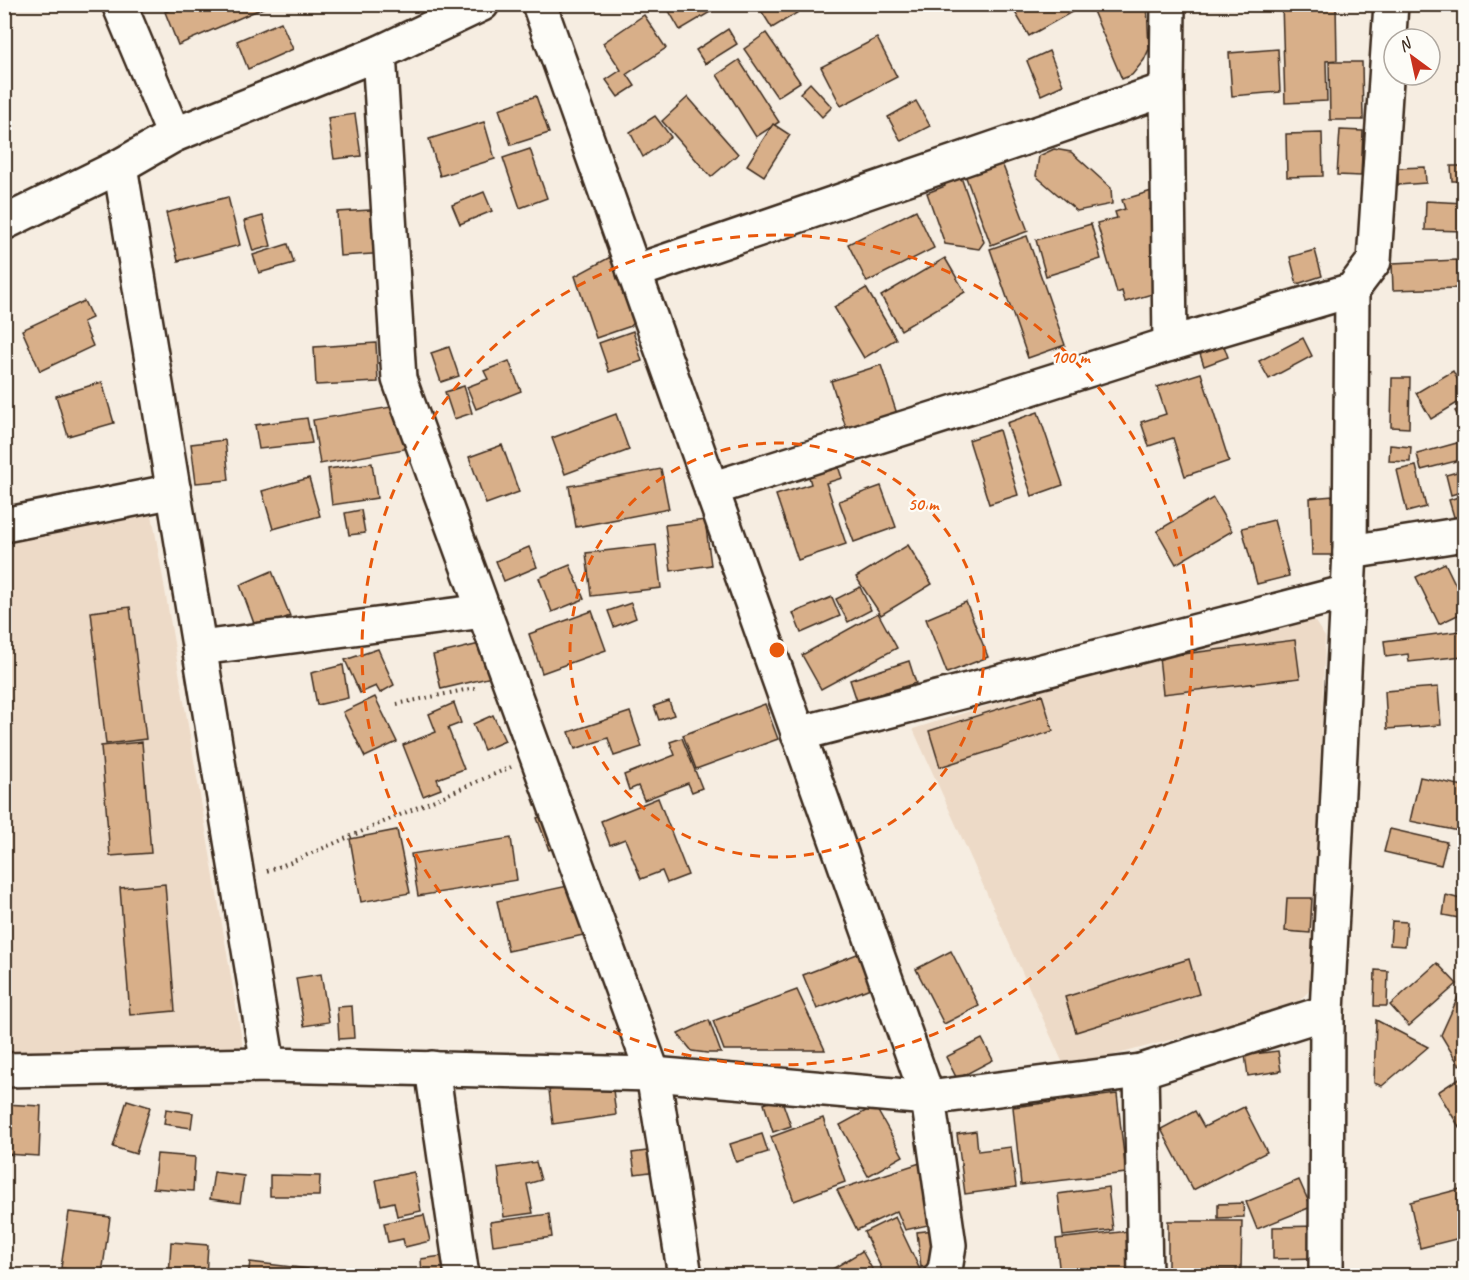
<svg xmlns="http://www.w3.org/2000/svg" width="1469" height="1280" viewBox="0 0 1469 1280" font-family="Caveat,sans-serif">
	<rect width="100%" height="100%" fill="#f6ede1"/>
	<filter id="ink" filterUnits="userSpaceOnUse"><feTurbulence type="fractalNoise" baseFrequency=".0167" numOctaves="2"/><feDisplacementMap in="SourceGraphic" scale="12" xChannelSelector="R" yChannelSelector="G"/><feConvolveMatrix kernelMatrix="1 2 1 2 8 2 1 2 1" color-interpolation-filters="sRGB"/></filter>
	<g filter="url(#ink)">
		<!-- built -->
		<g fill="#eddac7">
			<polygon points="152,514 243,1047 5,1053 5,541"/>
			<polygon points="1312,617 1325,637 1312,988 1292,1008 1065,1068 913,729 1147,656"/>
		</g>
		<!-- building -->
		<g fill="#d8af89" stroke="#3b2a1e" stroke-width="1.5">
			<polygon points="183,4 272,4 178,45 165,12"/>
			<polygon points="665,4 715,4 717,8 680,30"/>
			<polygon points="757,4 796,4 800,11 772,28"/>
			<polygon points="1017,4 1077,4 1079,8 1029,36 1012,7"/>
			<polygon points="1090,4 1147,4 1149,49 1144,60 1132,75 1122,79"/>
			<polygon points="1282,4 1336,4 1337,60 1326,61 1327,101 1285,103"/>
			<polygon points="644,15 666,48 627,74 635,86 618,97 606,80 621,70 603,43"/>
			<polygon points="281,22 293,49 248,69 237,41"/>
			<polygon points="728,29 737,44 705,64 696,50"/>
			<polygon points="766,33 800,82 777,97 744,49"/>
			<polygon points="877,38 897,77 841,106 821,67"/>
			<polygon points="1278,49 1280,92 1232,96 1229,53"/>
			<polygon points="1049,51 1063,85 1041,95 1027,61"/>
			<polygon points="739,60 779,122 756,137 717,75"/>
			<polygon points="1329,62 1362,62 1363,120 1330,120"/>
			<polygon points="810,83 832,107 822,117 800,93"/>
			<polygon points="536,96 549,133 511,145 499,109"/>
			<polygon points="688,97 738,154 711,177 662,121"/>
			<polygon points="916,101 930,126 901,141 888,117"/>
			<polygon points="355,114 361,156 334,159 328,118"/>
			<polygon points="655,116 671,137 643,157 630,132"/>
			<polygon points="484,122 495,159 440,176 429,139"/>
			<polygon points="773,124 790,135 764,176 747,165"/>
			<polygon points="1340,130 1363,131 1361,176 1337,175"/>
			<polygon points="1322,133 1323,176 1287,177 1286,134"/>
			<polygon points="530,149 547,198 520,208 503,158"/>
			<polygon points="1054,149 1071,152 1111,188 1112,204 1077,211 1036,176 1039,156"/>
			<polygon points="1000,158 1028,231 991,245 964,172"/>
			<polygon points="957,166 984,242 979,249 945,244 927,193 945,186 940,172"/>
			<polygon points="1451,166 1464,166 1464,181 1452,181"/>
			<polygon points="1425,167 1426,183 1398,185 1398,168"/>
			<polygon points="1155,190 1160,206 1149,210 1154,229 1152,294 1125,302 1122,291 1117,293 1097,223 1117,218 1115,212 1125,209 1122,200"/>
			<polygon points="484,192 492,211 460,224 452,205"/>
			<polygon points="228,197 240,245 178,261 166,213"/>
			<polygon points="1426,201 1464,203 1464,231 1425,230"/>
			<polygon points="387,209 389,253 340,256 337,212"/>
			<polygon points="916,210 934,248 867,282 848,244"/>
			<polygon points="263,216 271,246 253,251 244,221"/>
			<polygon points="1091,224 1101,259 1046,276 1036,240"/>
			<polygon points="1027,236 1065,345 1028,358 990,249"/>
			<polygon points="288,244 294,263 259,273 253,255"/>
			<polygon points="1315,250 1322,276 1297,284 1290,257"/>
			<polygon points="614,255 647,309 631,326 596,338 575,276"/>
			<polygon points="945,258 965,292 901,330 881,296"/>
			<polygon points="1457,260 1458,288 1393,290 1392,263"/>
			<polygon points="866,288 896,339 864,358 834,307"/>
			<polygon points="84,301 92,318 83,322 93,346 40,371 22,330"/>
			<polygon points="633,331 642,361 609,372 599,343"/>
			<polygon points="1303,338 1312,356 1269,379 1259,361"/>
			<polygon points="376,343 378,382 316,385 314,347"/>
			<polygon points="1224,346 1228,357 1204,366 1200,354"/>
			<polygon points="449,347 459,376 441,382 431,353"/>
			<polygon points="509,361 521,391 476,409 467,387 488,379 484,371"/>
			<polygon points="881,365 897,414 847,431 831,381"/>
			<polygon points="1453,371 1464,391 1464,399 1431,419 1416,393"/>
			<polygon points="1201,373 1229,461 1185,476 1173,438 1149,446 1141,422 1166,414 1157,387"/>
			<polygon points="1392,378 1410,378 1409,428 1391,427"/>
			<polygon points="102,382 114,423 68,436 56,396"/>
			<polygon points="464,386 472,413 454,419 445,392"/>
			<polygon points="409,404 416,447 320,464 313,420"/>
			<polygon points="1464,405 1464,426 1455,411"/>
			<polygon points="1038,412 1063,485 1032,496 1007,423"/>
			<polygon points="616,414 629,450 565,474 552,438"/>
			<polygon points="307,418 312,443 259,449 255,425"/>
			<polygon points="999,430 1018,495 989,504 969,440"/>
			<polygon points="225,440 229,480 196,483 191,444"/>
			<polygon points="1464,441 1464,459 1421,470 1417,454"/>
			<polygon points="502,445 519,492 486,504 469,457"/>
			<polygon points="1390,445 1411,447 1410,462 1389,461"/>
			<polygon points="836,460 842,478 826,483 846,544 798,560 776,495 811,484 807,470"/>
			<polygon points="372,463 377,498 332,505 328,469"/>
			<polygon points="1416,466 1426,507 1407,512 1397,470"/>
			<polygon points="661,469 669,509 576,527 569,486"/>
			<polygon points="1464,470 1464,491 1451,495 1446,475"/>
			<polygon points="309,478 320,516 273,529 262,491"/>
			<polygon points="881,486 896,527 854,542 839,501"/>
			<polygon points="1464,495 1464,517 1455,520 1449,500"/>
			<polygon points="1333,496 1335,555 1312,555 1310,498"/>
			<polygon points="1213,498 1232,531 1176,564 1157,531"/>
			<polygon points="361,510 365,533 349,535 345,513"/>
			<polygon points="705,520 711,565 671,571 665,525"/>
			<polygon points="1274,520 1289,576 1257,584 1242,528"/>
			<polygon points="656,545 661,588 591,596 586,553"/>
			<polygon points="908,545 932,584 881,615 856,577"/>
			<polygon points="529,547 537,567 504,581 496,561"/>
			<polygon points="1445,563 1464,602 1464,612 1439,624 1416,577"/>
			<polygon points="570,565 584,599 552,612 539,578"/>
			<polygon points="272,571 290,616 256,629 240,585"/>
			<polygon points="860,587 871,610 848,622 836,599"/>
			<polygon points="832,597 840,616 801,633 793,613"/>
			<polygon points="966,602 988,657 947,673 926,619"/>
			<polygon points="631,603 636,618 614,627 608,611"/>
			<polygon points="130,607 146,739 106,744 91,612"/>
			<polygon points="592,611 606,650 542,673 529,634"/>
			<polygon points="878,613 897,648 821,689 802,655"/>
			<polygon points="1460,631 1463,656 1409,662 1408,654 1386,657 1384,641"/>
			<polygon points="1295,640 1300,678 1163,694 1159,657"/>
			<polygon points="484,643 492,677 441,689 433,655"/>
			<polygon points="378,649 394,685 380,693 376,686 360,693 345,660"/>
			<polygon points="909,661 916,683 857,701 850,680"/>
			<polygon points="343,665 348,698 317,705 311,673"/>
			<polygon points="1438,687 1441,725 1387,729 1385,691"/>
			<polygon points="1042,695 1053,731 940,767 929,731"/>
			<polygon points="375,697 397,742 365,757 343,712"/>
			<polygon points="669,701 674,715 659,720 654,706"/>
			<polygon points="454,703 461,723 448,728 464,769 437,779 441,789 423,796 403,745 436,732 429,714"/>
			<polygon points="765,704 778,739 696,769 683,735"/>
			<polygon points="630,712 642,747 614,756 608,738 575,749 569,732"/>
			<polygon points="493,715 505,741 484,750 473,724"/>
			<polygon points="682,738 702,788 692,792 688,783 644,800 638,786 629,790 624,775 675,755 670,742"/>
			<polygon points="142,742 151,853 110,856 101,746"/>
			<polygon points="1420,777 1464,786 1464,832 1410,821"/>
			<polygon points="658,798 688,875 667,883 662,871 641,879 625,839 610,845 601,821"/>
			<polygon points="554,811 566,843 549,850 537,818"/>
			<polygon points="1390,829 1447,842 1441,865 1384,852"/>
			<polygon points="397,830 410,893 361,902 350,839"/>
			<polygon points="511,838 517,880 418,896 411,854"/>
			<polygon points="165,884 175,1011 130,1015 120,888"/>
			<polygon points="577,884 593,933 508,951 497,901"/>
			<polygon points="1446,895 1464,900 1464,919 1443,915"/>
			<polygon points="1287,898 1312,898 1310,933 1285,931"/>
			<polygon points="1392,921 1407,922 1405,946 1390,945"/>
			<polygon points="870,949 883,983 817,1009 803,975"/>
			<polygon points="951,951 979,1006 944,1024 916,969"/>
			<polygon points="1189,959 1199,994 1076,1032 1065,997"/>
			<polygon points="1437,963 1457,984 1409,1026 1390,1005"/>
			<polygon points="1375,970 1388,971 1387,1006 1374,1006"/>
			<polygon points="321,974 329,1022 304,1026 296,978"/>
			<polygon points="797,990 825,1050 724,1050 713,1021"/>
			<polygon points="1459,995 1464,1004 1464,1061 1459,1065 1441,1035"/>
			<polygon points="352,1006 354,1038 339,1039 337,1007"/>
			<polygon points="709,1020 721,1053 707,1053 692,1051 678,1034"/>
			<polygon points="1376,1020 1428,1047 1382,1086 1374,1083"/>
			<polygon points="982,1039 993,1060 957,1079 946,1057"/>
			<polygon points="1278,1051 1281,1071 1248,1076 1245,1055"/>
			<polygon points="1464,1075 1464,1135 1438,1092"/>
			<polygon points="612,1081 616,1115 553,1124 549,1090"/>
			<polygon points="1117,1094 1126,1173 1021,1185 1013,1107"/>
			<polygon points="781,1098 791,1126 773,1132 764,1104"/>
			<polygon points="127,1100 150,1107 136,1154 113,1147"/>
			<polygon points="4,1104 41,1106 39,1156 4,1154"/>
			<polygon points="875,1106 903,1156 868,1176 840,1125"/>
			<polygon points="1244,1107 1267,1152 1193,1190 1161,1129 1195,1111 1204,1127"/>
			<polygon points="166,1109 193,1113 191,1128 164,1124"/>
			<polygon points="823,1118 845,1182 794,1201 771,1137"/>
			<polygon points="976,1131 978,1151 1011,1147 1016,1187 965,1194 957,1134"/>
			<polygon points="762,1134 768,1152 736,1162 730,1144"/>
			<polygon points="662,1149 665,1170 635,1174 632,1153"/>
			<polygon points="157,1154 195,1157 193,1191 153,1188"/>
			<polygon points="536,1162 541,1180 527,1184 533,1213 504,1217 498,1168"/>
			<polygon points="923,1162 928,1225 905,1230 897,1211 857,1230 837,1190"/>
			<polygon points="214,1172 244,1176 240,1203 210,1199"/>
			<polygon points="414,1172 421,1211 397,1216 394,1202 381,1205 376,1180"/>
			<polygon points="270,1175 320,1176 319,1196 270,1196"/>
			<polygon points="1299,1180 1311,1207 1257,1229 1246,1202"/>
			<polygon points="1108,1187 1113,1230 1063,1236 1058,1194"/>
			<polygon points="1464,1188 1464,1237 1420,1248 1410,1202"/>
			<polygon points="1243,1203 1244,1217 1218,1218 1218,1204"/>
			<polygon points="69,1212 110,1217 102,1274 61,1268"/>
			<polygon points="549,1214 552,1237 493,1245 490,1222"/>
			<polygon points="424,1215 430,1241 405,1247 403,1239 388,1242 384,1223"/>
			<polygon points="895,1217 923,1276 885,1276 864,1232"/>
			<polygon points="1168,1221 1242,1221 1241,1270 1168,1270"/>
			<polygon points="1316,1226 1317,1258 1273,1259 1273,1227"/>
			<polygon points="934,1230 938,1264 921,1267 917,1232"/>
			<polygon points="1139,1230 1144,1276 1060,1276 1056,1239"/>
			<polygon points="171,1242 208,1245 206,1276 169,1276"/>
			<polygon points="862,1251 876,1276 821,1276"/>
			<polygon points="456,1254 459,1276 422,1276 421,1259"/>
			<polygon points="250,1262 308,1269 308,1276 248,1276"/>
		</g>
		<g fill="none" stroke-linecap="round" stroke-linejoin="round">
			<defs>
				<g id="street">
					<polyline points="119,4 174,135"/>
					<polyline points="539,4 928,1098 949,1245 945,1270 941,1276"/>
					<polyline points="1168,4 1167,89 1170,344"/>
					<polyline points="379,53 399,379 653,1074 685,1276"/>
					<polyline points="120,166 268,1065"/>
					<polyline points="4,223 120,166 174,135 379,53 482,4"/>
					<polyline points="634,272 1167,89"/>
					<polyline points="711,489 1170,344 1352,290 1374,261 1391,4"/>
					<polyline points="4,525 174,491"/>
					<polyline points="1350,552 1464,534"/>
					<polyline points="200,648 484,611"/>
					<polyline points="798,734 1348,592"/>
					<polyline points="432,1068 462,1276"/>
					<polyline points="4,1070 268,1065 653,1074 928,1098 1141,1071 1327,1012"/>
					<polyline points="1141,1071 1145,1276"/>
					<polyline points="1326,1276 1327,1012 1350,552 1352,290"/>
				</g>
			</defs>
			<!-- street casing -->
			<use href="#street" stroke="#3b2a1e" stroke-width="38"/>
			<!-- path -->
			<g stroke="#3b2a1e" stroke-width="4" stroke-dasharray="1.5 4.5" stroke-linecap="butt">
				<polyline points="397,704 479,687"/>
				<polyline points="267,871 291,862 511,767"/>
			</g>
			<!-- street -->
			<use href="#street" stroke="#fdfcf7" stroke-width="33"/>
		</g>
	</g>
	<!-- distance rings -->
	<g fill="none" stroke="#e8590c" stroke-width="3" stroke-dasharray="10 8">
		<circle cx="777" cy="650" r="207"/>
		<circle cx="777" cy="650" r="415"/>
	</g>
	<circle cx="777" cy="650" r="9" fill="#e8590c" stroke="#fdfcf7" stroke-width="3"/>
	<g font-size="18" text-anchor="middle" font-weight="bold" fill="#e8590c" stroke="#fdfcf7" stroke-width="4.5" stroke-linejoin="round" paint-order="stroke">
		<text x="1070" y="363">100 m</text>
		<text x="923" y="510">50 m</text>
	</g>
	<!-- margin -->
	<rect width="1469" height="1280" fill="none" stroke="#fdfcf7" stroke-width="24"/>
	<rect x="12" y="12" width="1445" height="1256" fill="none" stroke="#3b2a1e" stroke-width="2" filter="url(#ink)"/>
	<!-- north arrow -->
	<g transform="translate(1412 57) rotate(327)"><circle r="28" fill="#fdfcf7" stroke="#afa8a0" stroke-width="1.5"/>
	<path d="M0-4.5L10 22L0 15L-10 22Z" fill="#c8321e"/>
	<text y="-9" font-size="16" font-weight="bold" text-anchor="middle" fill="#3b2a1e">N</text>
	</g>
</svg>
